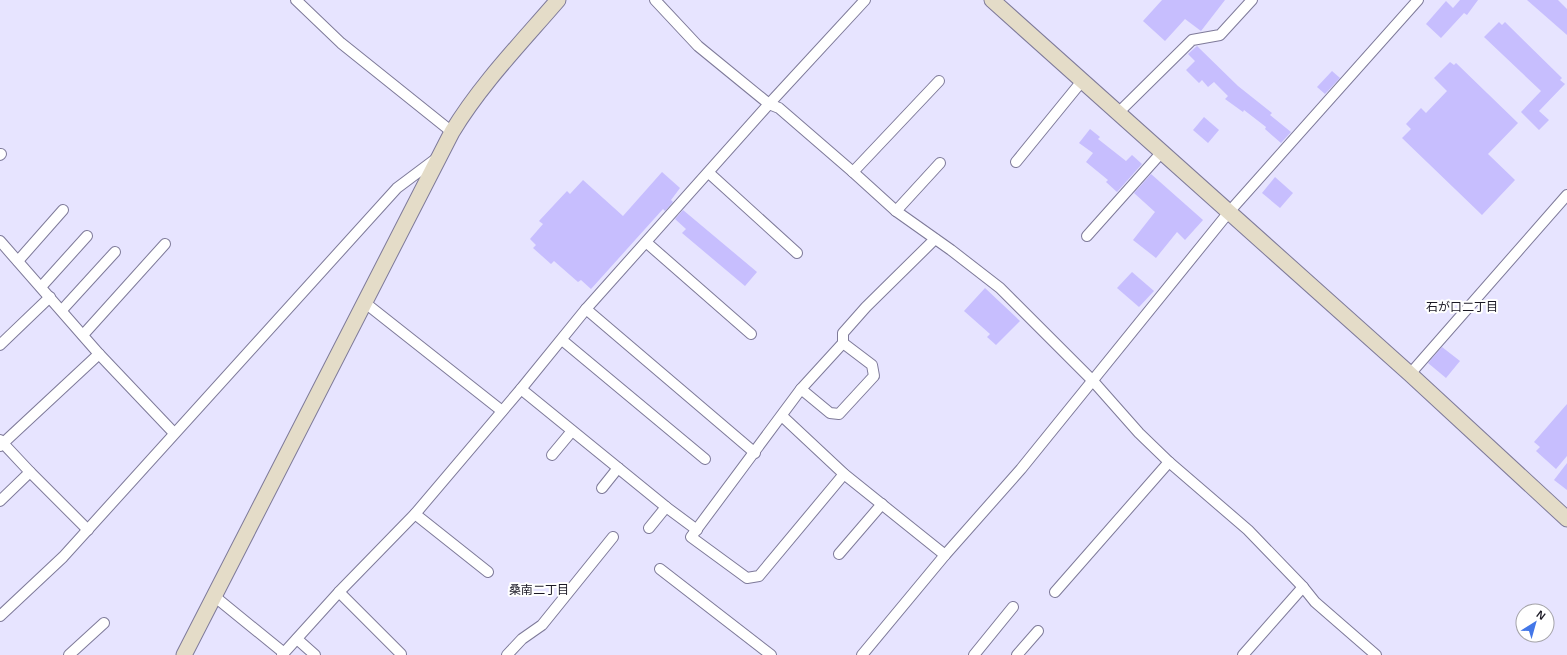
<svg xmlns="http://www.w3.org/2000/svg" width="1567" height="655" viewBox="0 0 1567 655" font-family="Arial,'Noto Sans JP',sans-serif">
	<rect width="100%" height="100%" fill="#e7e4ff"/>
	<!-- building -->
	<g fill="#c7befe">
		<polygon points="1162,0 1225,0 1201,31 1185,19 1165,41 1143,21"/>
		<polygon points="1460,0 1478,0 1467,15 1464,13 1441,38 1426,24 1446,1 1453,8"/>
		<polygon points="1527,0 1558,0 1567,9 1567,35"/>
		<polygon points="1499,22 1502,25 1505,22 1562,78 1560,80 1565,84 1539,111 1549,120 1539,130 1521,112 1541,91 1484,37"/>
		<polygon points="1197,46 1238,86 1272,113 1270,115 1291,132 1281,143 1265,129 1266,127 1244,110 1243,112 1225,99 1228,96 1214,82 1208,87 1202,80 1199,83 1186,70 1195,61 1188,54"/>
		<polygon points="1450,62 1454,65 1456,63 1518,123 1488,154 1515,180 1482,215 1402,138 1411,129 1406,124 1421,108 1426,113 1447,91 1434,78"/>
		<polygon points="1332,71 1340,78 1325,94 1317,87"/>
		<polygon points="1204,117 1219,130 1208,143 1193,130"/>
		<polygon points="1090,129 1100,137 1098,139 1126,161 1132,155 1142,164 1117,192 1106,182 1108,180 1086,162 1093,153 1079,143"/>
		<polygon points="662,172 680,188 671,200 673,202 665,211 663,209 591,289 581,280 578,282 554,261 551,264 533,248 536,245 530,239 543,224 539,221 567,191 570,194 583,180 623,216"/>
		<polygon points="1151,174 1203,220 1185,240 1177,232 1156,258 1133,240 1155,212 1134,193"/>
		<polygon points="1275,177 1293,193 1280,208 1262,193"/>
		<polygon points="683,210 757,272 745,286 682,233 686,229 675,219"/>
		<polygon points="1132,272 1154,291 1139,307 1117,288"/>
		<polygon points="985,288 1020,321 996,345 987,337 990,334 964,311"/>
		<polygon points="1442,347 1460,361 1446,378 1428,363"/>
		<polygon points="1567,404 1567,456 1556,469 1536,451 1540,447 1534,442"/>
		<polygon points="1567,463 1567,490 1554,480"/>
	</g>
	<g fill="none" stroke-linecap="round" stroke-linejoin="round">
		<defs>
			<g id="street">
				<polyline points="296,0 341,43 452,132"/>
				<polyline points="655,0 698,46 769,104 779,108 853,172 896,211 951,250 1000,288 1093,381 1139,433 1169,462 1248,530 1303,587 1315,602 1376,655"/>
				<polyline points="1118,113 1192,40 1220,35 1252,0"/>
				<polyline points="0,155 1,154"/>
				<polyline points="1016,162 1082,81"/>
				<polyline points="853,172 939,81"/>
				<polyline points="709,173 797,253"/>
				<polyline points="896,211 940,163"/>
				<polyline points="1087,236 1162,152"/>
				<polyline points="0,241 99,354 174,433"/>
				<polyline points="647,243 751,334"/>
				<polyline points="18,261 63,210"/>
				<polyline points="41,287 87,236"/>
				<polyline points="364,302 502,411"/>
				<polyline points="586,309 755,453"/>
				<polyline points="62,310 115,252"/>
				<polyline points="83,335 165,244"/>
				<polyline points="562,340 705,459"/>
				<polyline points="0,345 50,297"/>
				<polyline points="1410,374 1567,195"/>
				<polyline points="521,389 666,507 697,530"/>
				<polyline points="801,389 830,413 839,414 874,376 872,365 843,343"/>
				<polyline points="782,416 844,474 945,555"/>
				<polyline points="0,440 30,472 0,501"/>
				<polyline points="0,446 99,354"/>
				<polyline points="552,455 572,431"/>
				<polyline points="30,472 88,530"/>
				<polyline points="844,474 759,576 747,578 691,537 801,389 843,343 843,333 866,307 935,239"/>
				<polyline points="602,488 618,468"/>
				<polyline points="415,514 488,572"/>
				<polyline points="649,528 666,507"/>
				<polyline points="839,554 882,504"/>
				<polyline points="660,569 771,655"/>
				<polyline points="339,592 401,654 400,655"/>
				<polyline points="1055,592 1169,462"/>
				<polyline points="214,596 284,653"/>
				<polyline points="0,616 63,557 397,188 437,158"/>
				<polyline points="297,639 315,655"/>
				<polyline points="69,655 104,623"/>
				<polyline points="282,655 339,592 415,514 521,389 586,309 769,104 865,0"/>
				<polyline points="507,655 522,639 542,625 613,537"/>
				<polyline points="862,655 945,555 1021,469 1229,212 1418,0"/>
				<polyline points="974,655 1013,607"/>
				<polyline points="1017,655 1038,631"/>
				<polyline points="1243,655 1303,587"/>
			</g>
			<g id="secondary">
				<polyline points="992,0 1410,374 1567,519"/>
				<path d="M 184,655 L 452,132 C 481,84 521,43 558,0"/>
			</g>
		</defs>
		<!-- street casing -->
		<use href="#street" stroke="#7e7a99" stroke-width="12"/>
		<!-- secondary casing -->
		<use href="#secondary" stroke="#7e7a99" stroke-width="17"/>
		<!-- street -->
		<use href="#street" stroke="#fff" stroke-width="10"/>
		<!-- secondary -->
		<use href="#secondary" stroke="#e4dcc8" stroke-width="15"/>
	</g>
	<g text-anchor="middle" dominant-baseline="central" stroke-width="4" stroke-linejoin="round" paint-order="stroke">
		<!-- neighbourhood labels -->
		<g font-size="12" fill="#1b1925" stroke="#fff">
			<text x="1462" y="307">石が口二丁目</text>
			<text x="539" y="590">桑南二丁目</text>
		</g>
	</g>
	<!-- north arrow -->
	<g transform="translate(1535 623) rotate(37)"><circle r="19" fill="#ffffff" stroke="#a4a3a8"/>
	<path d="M0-3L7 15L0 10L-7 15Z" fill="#4377e8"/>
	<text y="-6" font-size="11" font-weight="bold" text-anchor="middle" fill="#1b1925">N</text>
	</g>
</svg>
